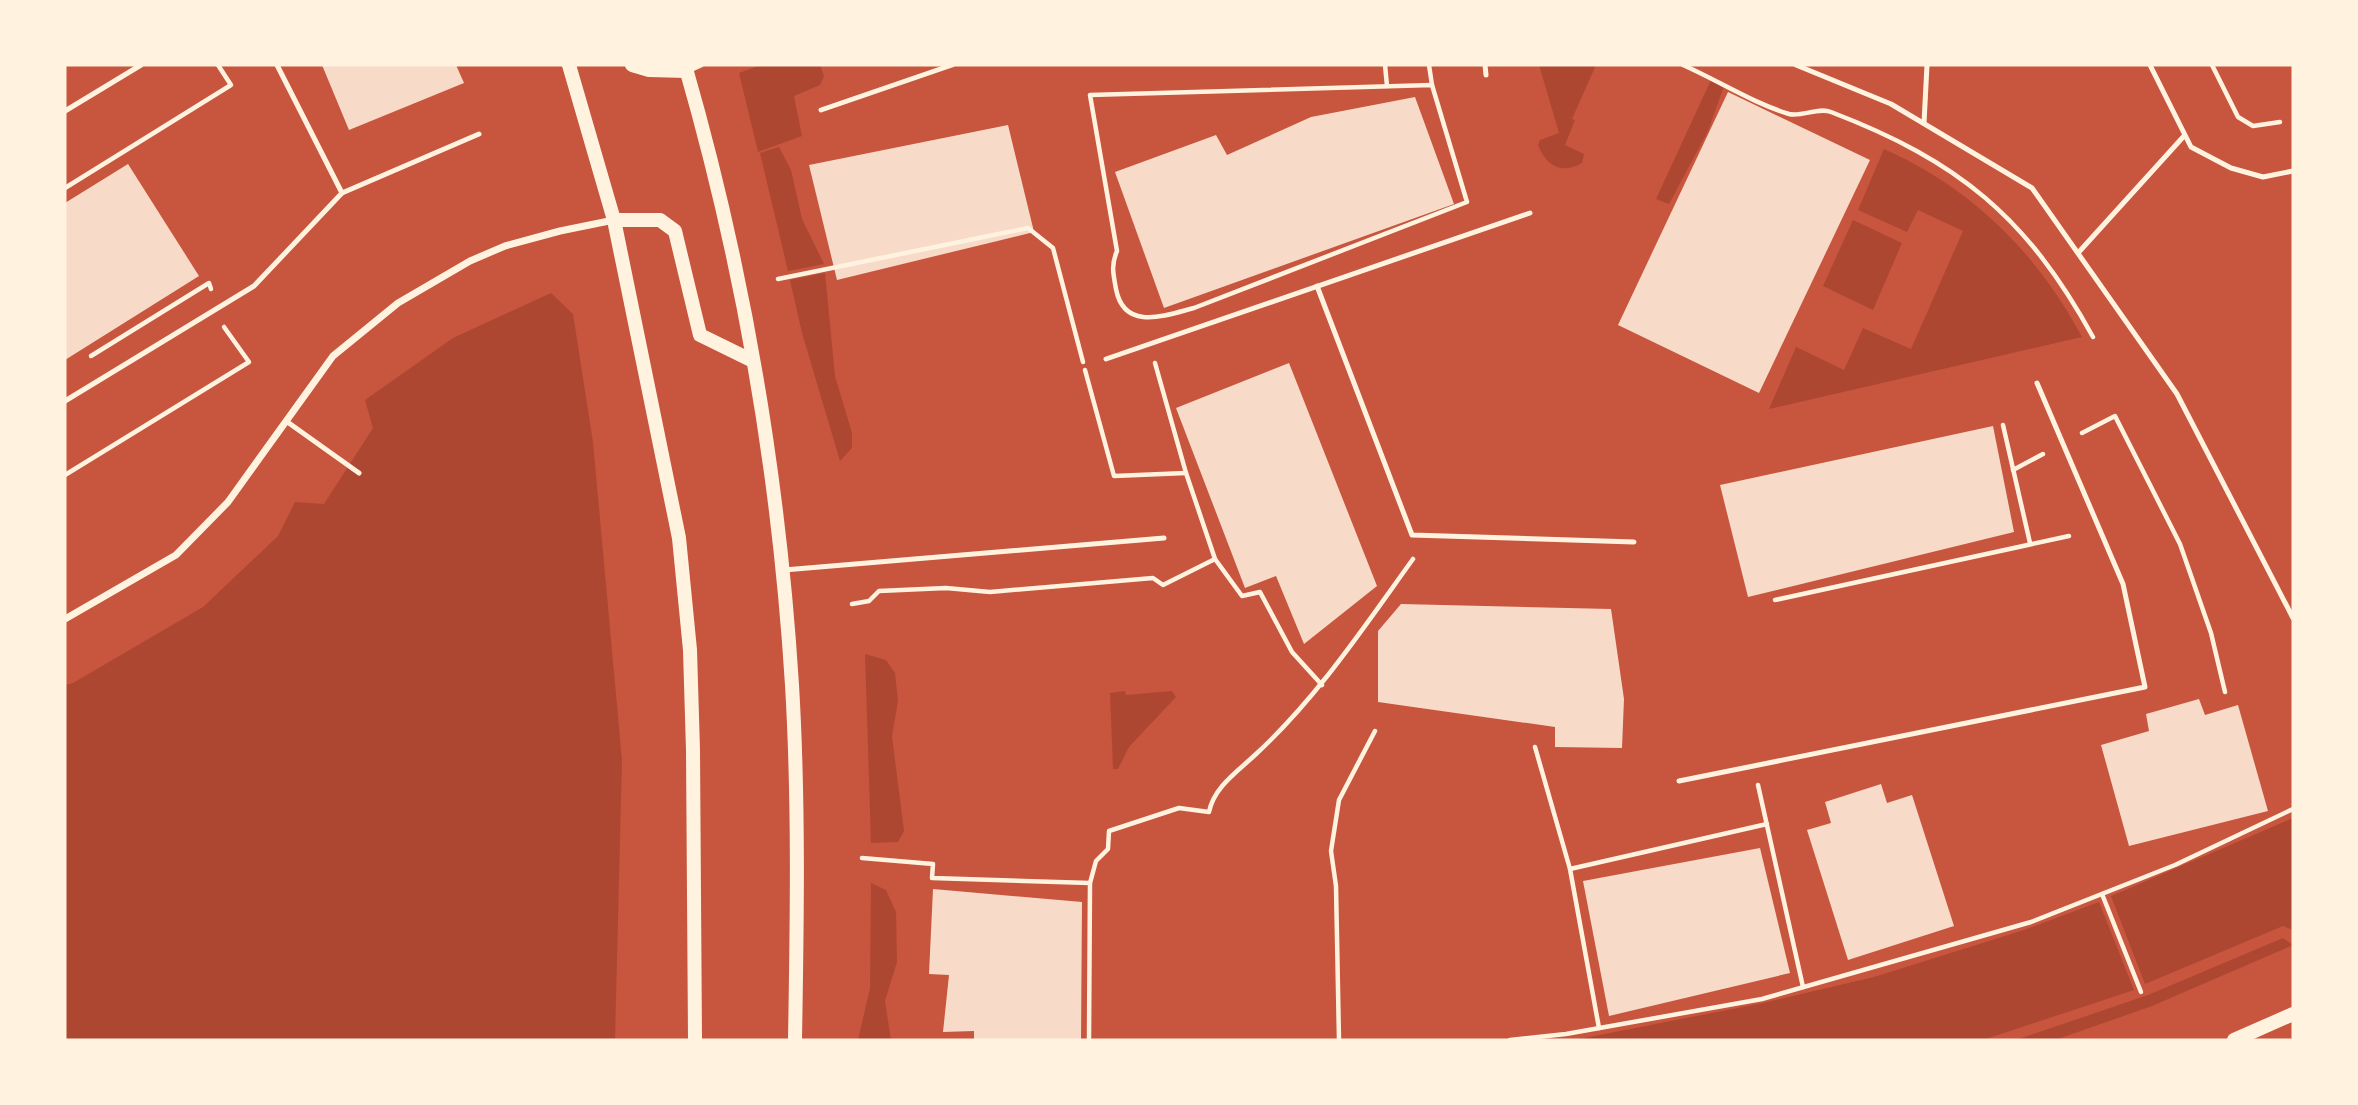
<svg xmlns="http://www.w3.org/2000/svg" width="2358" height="1105" viewBox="0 0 2358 1105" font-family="Commissioner,sans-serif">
	<rect width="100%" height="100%" fill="#c8553d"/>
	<!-- green -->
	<g fill="#ae4732">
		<polygon points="761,65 820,65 824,76 820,85 794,96 802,136 758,152 739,73"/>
		<path d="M 1539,65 L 1596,65 L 1572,119 L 1575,120 L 1565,145 L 1584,154 L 1582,163 C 1562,175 1546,166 1538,145 L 1540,140 L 1559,133 Z"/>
		<polygon points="1711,80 1724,86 1708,131 1669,204 1656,199"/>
		<polygon points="779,147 791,170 802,219 824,264 788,271 760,153"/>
		<path d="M 1884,149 C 1972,188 2037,253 2082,337 L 1769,409 L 1796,347 L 1844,370 L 1863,328 L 1911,349 L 1963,231 L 1918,210 L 1907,232 L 1858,210 Z"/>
		<polygon points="1853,220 1902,243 1873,310 1823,286"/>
		<polygon points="825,273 835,376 852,433 852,448 840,461 802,333 790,280"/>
		<polygon points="551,293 573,314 593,442 622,760 615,1040 65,1040 65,685 73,683 203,607 278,536 295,502 324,504 373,428 365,400 453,338"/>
		<polygon points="865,654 886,660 895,673 898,701 892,736 904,831 898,842 871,843"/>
		<polygon points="1125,691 1126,695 1172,691 1176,697 1129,747 1118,769 1113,769 1110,693"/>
		<polygon points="2293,818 2293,930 2283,926 2145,984 2111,896"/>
		<polygon points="871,883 886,890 896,912 897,962 885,1001 891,1040 858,1040 870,988"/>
		<polygon points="2099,902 2134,990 1983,1040 1574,1040 1763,1003 1874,977 2024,930"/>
		<polygon points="2283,938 2293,945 2152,1006 2055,1040 2016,1040 2148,995"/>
	</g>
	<!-- building -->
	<g fill="#f7dbc8">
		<polygon points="322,65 456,65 464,83 349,130"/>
		<polygon points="1728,92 1870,160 1759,393 1618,325"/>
		<polygon points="1415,97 1454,204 1164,308 1115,172 1216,135 1227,155 1311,117"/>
		<polygon points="1008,125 1034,232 837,280 809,165"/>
		<polygon points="128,164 199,276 65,360 65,203"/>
		<polygon points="1289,363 1377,586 1304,644 1276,576 1245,588 1176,408"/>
		<polygon points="1993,426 2014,532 1748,597 1720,485"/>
		<polygon points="1401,604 1611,609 1624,699 1622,748 1555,747 1555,727 1378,702 1378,631"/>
		<polygon points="2199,699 2205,715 2238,705 2268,811 2129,846 2101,745 2149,731 2146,714"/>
		<polygon points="1881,784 1887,803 1912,795 1954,926 1848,960 1807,830 1831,823 1825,802"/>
		<polygon points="1760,848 1790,973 1609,1016 1583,881"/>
		<polygon points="933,889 1082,902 1081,1040 974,1040 974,1031 943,1032 949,975 929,974"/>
	</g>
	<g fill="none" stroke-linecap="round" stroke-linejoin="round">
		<!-- path -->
		<g stroke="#fff3e0" stroke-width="4.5">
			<polyline points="1385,65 1387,86"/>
			<polyline points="1429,65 1432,85"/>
			<path d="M 1683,65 C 1717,80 1753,103 1789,114 C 1802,117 1818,107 1831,112 C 1959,161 2027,217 2093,337"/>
			<polyline points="2212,65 2238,117 2253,126 2280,122"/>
			<path d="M 1432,85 L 1467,202 L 1194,308 C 1164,316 1124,331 1116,289 C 1113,273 1111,265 1117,251 L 1090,95 Z"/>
			<polyline points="65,188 231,85 218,65"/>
			<polyline points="778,279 1028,228 1053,248 1083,362"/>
			<polyline points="91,356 209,283 211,289"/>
			<polyline points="1155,363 1186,473 1215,559 1242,596 1260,592 1292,652 1322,685"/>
			<polyline points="1085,370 1114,476 1186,473"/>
			<polyline points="2003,425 2030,543"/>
			<polyline points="2082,433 2115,416 2180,544 2211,633 2225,692"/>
			<polyline points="2013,470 2043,454"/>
			<polyline points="65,475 249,362 224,327"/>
			<polyline points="1775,600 2069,536"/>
			<polyline points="852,604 869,601 879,591 946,588 990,592 1153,578 1163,585 1215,559"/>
			<polyline points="1535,747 1570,869 1599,1028"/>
			<polyline points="1758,785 1803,987"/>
			<polyline points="862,858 933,864 932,878 1090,883 1089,1040"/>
			<polyline points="1570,869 1767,824"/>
			<path d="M 1090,883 L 1096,861 L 1108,849 L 1109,831 L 1179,808 L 1209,812 C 1214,787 1237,772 1255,755 C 1317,698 1364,627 1413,559"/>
			<polyline points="2102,894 2141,992"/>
			<polyline points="1339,1040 1336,886 1331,851 1339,800 1375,731"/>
			<polyline points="1510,1040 1566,1034 1762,999 2031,922 2175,865 2293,809"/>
		</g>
		<!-- service -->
		<g stroke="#fff3e0" stroke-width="5">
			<polyline points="277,65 342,193"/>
			<polyline points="1485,65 1486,75"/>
			<polyline points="1796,65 1891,104 2032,188 2177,394 2293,618"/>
			<polyline points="2150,65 2191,147 2231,168 2263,177 2293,171"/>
			<polyline points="690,70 701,65"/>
			<polyline points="821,110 952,65"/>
			<polyline points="65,111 141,65"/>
			<polyline points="1924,123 1927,65"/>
			<polyline points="2078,253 2184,136"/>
			<polyline points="1317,286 1412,535 1634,542"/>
			<polyline points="1106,359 1530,213"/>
			<polyline points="65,401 254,286 342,193 479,134"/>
			<polyline points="286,421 359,473"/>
			<polyline points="784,570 1164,538"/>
			<polyline points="1679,781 2145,687 2123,584 2037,383"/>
		</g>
		<!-- minor -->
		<polyline stroke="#fff3e0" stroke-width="7" points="65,619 176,555 228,502 333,356 398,303 470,261 505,246 560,231 614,220"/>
		<!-- secondary -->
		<g stroke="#fff3e0" stroke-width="14">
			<polyline points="569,65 614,220 679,538 690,650 693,750 695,1040"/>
			<polyline points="632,65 649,70 687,71"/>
			<path d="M 685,65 C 743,266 779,476 792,685 C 799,803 797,922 795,1040"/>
			<polyline points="614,220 660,220 675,231 700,335 753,361"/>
			<polyline points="2234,1040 2293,1014"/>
		</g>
	</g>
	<!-- border -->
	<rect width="2358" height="1105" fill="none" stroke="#fff3e0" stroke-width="133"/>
</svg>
